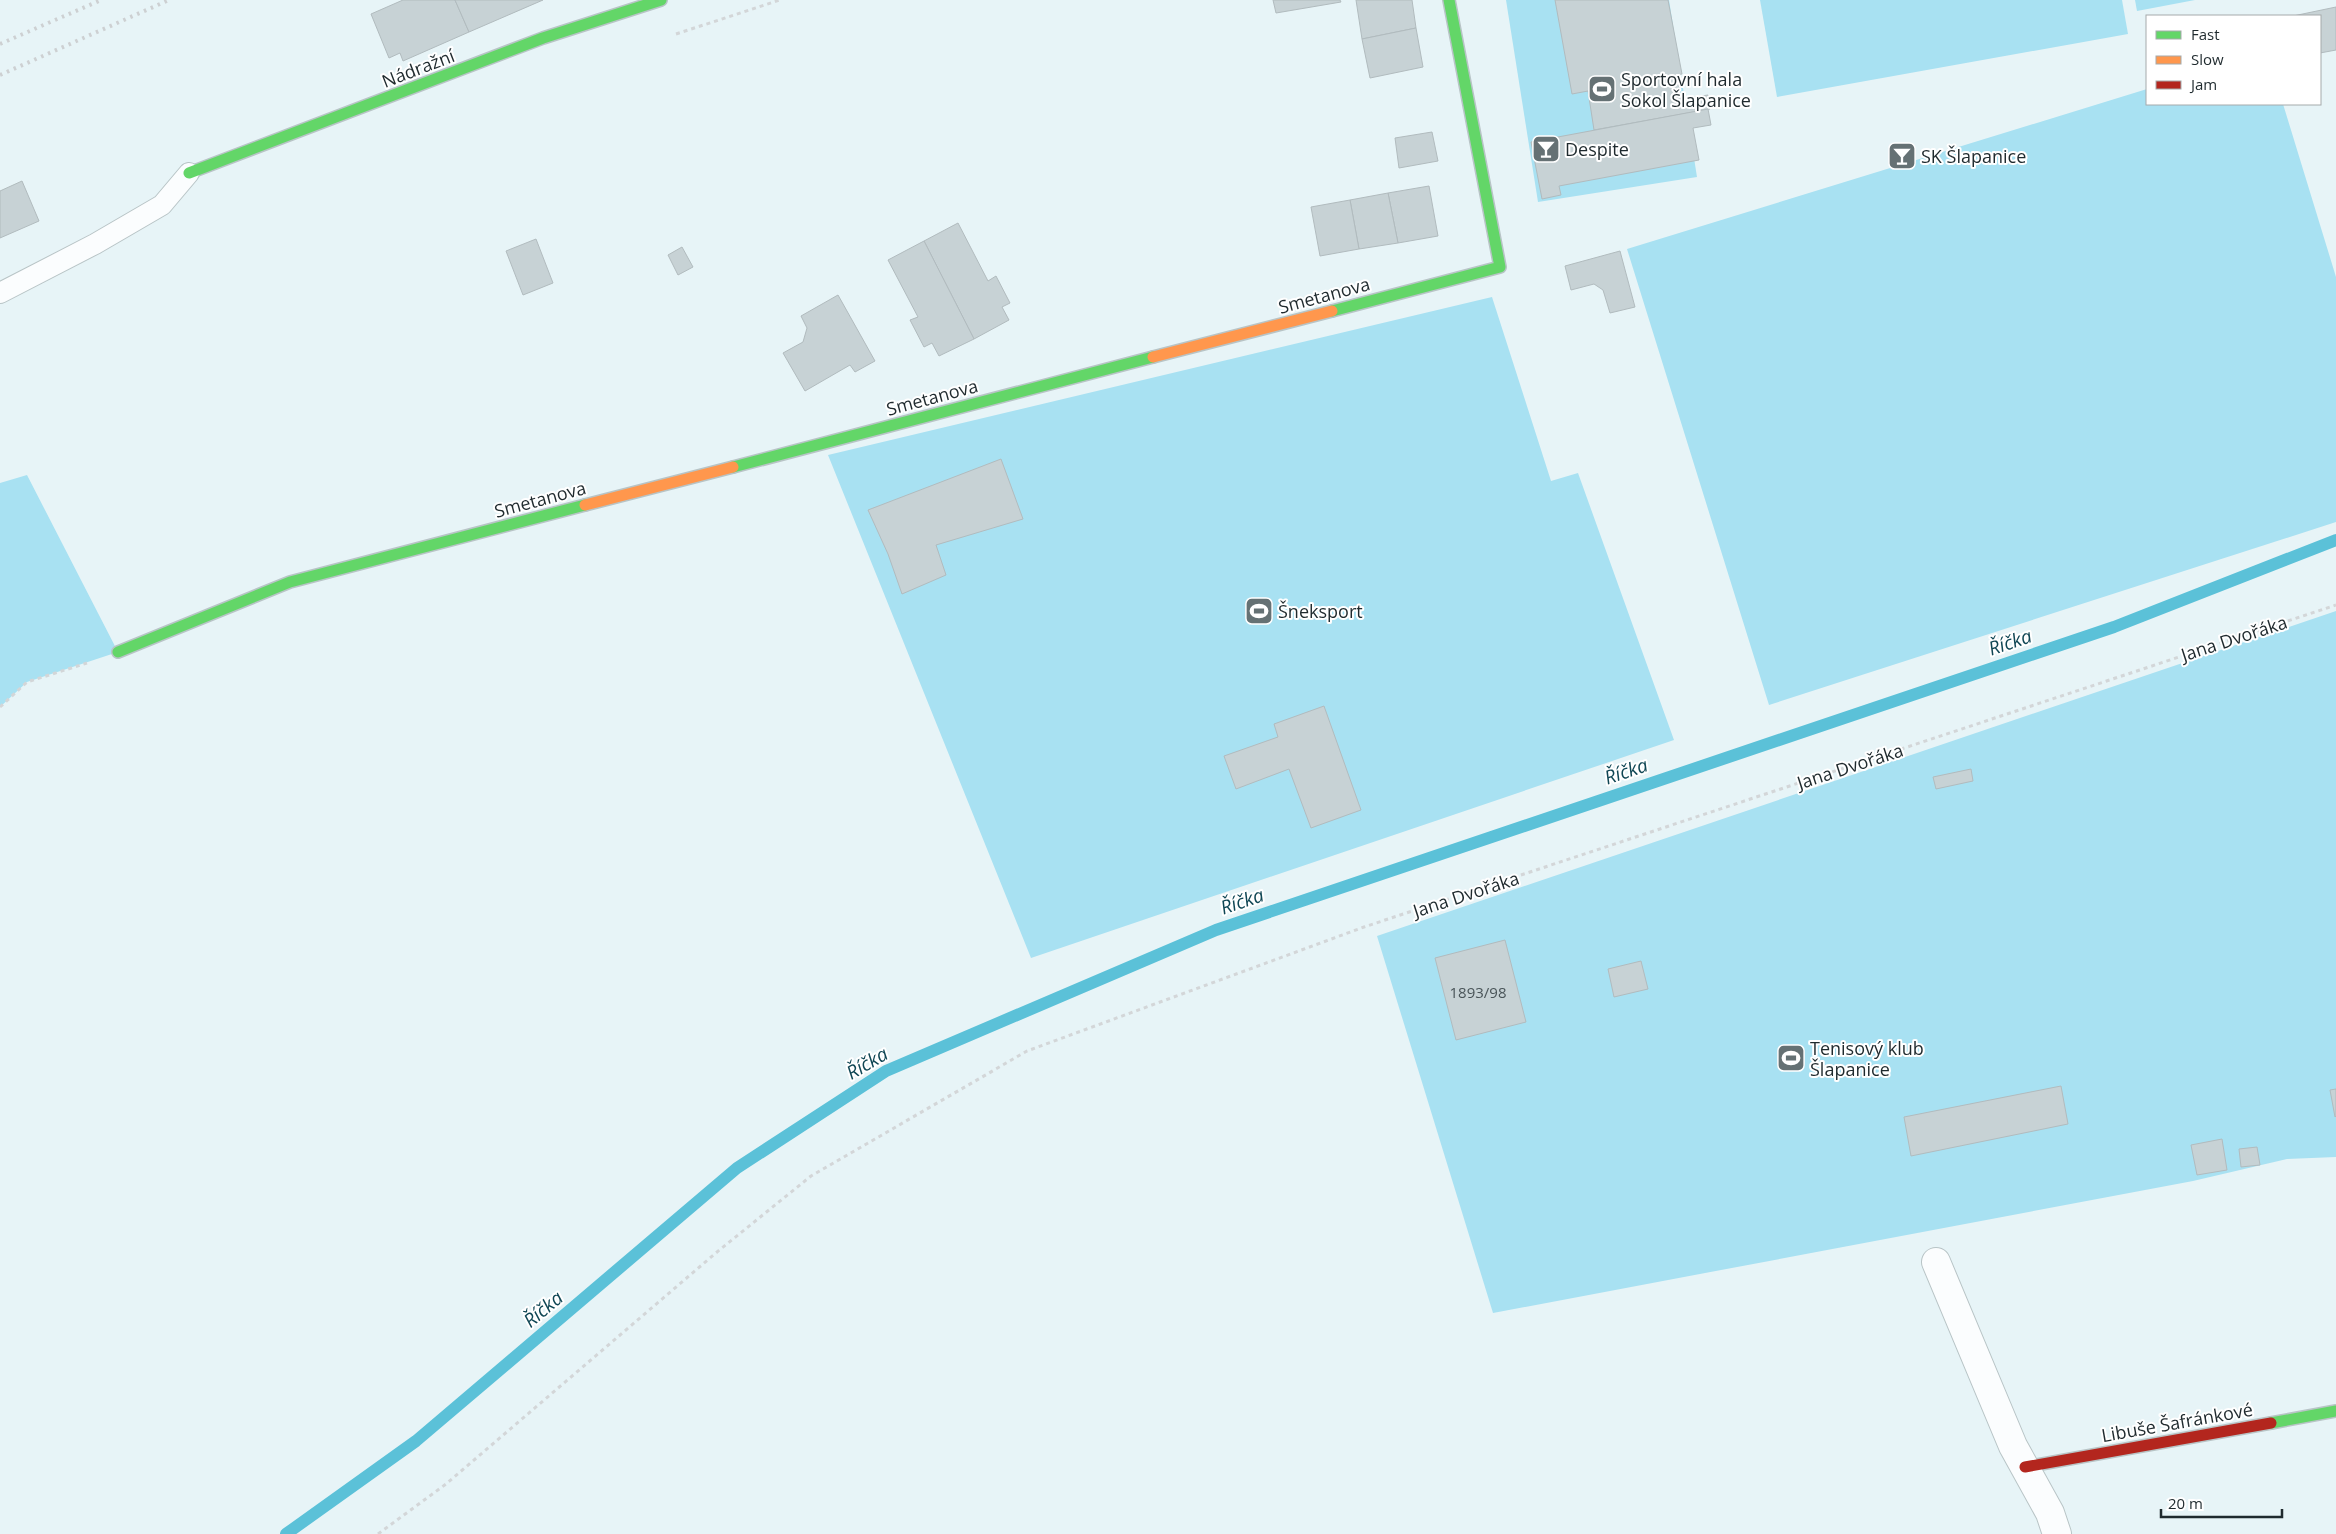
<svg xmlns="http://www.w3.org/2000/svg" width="2336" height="1534" viewBox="0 0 2336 1534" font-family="'Open Sans',sans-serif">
	<rect width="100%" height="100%" fill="#e7f4f7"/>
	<!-- green -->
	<g fill="#a8e1f2">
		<polygon points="1506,0 1669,0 1697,177 1538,202"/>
		<polygon points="1760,0 2122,0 2128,34 1777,97"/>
		<polygon points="2135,0 2195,0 2137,11"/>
		<polygon points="2147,89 2147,104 2283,104 2336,277 2336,522 1769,705 1627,249"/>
		<polygon points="1492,297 1551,481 1578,473 1674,740 1031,958 828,455"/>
		<polygon points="27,475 118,652 27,682 0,707 0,483"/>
		<polygon points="2336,611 2336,1157 2287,1159 2193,1181 1493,1313 1377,936"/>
	</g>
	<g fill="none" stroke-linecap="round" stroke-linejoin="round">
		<!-- stream -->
		<polyline stroke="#5bc1d8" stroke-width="12" points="286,1534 416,1441 737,1168 886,1071 1216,930 2114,627 2336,540"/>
	</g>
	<!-- building -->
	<g fill="#c7d2d5" stroke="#b1bbbe">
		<polygon points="403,0 455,0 469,32 403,61 400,53 389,58 371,14"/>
		<polygon points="455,0 543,0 469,32"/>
		<polygon points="1273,0 1340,0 1341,2 1276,13"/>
		<polygon points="1356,0 1412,0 1416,28 1362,39"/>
		<polygon points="1555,0 1668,0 1682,74 1677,75 1681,99 1708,95 1710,109 1594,130 1588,91 1572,94"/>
		<polygon points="2336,7 2336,50 2320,53 2320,16 2293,16"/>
		<polygon points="1416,28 1423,67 1370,78 1362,39"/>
		<polygon points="1708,109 1711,125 1693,128 1699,160 1559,186 1561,195 1542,199 1531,142"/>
		<polygon points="1432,132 1438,161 1399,168 1395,138"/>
		<polygon points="22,181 39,221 0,238 0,191"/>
		<polygon points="1429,186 1438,236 1398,243 1388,193"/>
		<polygon points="1388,193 1398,243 1359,249 1350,200"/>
		<polygon points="1350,200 1359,249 1320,256 1311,207"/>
		<polygon points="958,223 988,281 996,276 1010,303 1002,307 1009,320 974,339 924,241"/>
		<polygon points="536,239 553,283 523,295 506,251"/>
		<polygon points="924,241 974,339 939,356 932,343 924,347 910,320 918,317 888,260"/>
		<polygon points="682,247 693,267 678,275 668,255"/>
		<polygon points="1620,251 1635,307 1610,313 1603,290 1594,284 1571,290 1565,266"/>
		<polygon points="838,295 875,361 855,372 850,365 805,391 783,353 803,342 807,328 801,316"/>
		<polygon points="1001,459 1023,519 936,545 946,575 902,594 888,554 868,510"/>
		<polygon points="1324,706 1361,810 1311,828 1289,769 1236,789 1224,756 1278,737 1274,724"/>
		<polygon points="1971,769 1973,781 1936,789 1933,777"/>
		<polygon points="1505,940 1526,1022 1456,1040 1435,958"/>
		<polygon points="1641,961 1648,989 1614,997 1608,969"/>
		<polygon points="2061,1086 2068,1124 1911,1156 1904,1117"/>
		<polygon points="2336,1089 2336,1116 2335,1117 2330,1090"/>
		<polygon points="2222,1139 2227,1170 2197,1175 2191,1145"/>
		<polygon points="2257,1147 2260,1165 2241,1167 2239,1149"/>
	</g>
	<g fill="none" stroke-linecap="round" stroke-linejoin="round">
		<defs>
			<polyline id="lane" points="0,293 95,244 162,205 189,173"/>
			<polyline id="street" points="1936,1262 2013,1446 2050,1513 2057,1534"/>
			<g id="fast">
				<polyline points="189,173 543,38 661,0"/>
				<polyline points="1332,311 1500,267 1449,0"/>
				<polyline points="733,467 1153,357"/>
				<polyline points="118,652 290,582 585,505"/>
				<polyline points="2271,1423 2336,1411"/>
			</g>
			<g id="slow">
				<polyline points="1153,357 1332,311"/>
				<polyline points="585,505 733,467"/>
			</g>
			<polyline id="jam" points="2025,1467 2271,1423"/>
		</defs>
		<!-- lane casing -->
		<use href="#lane" stroke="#b8c4c6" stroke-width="22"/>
		<!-- street casing -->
		<use href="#street" stroke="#b8c4c6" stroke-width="30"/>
		<!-- fast casing -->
		<use href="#fast" stroke="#b8c4c6" stroke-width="14"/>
		<!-- slow casing -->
		<use href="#slow" stroke="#b8c4c6" stroke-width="14"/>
		<!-- jam casing -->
		<use href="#jam" stroke="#b8c4c6" stroke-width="14"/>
		<!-- path -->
		<g stroke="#d3d6d8" stroke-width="3" stroke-dasharray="4 4" stroke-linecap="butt">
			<polyline points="676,34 780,0"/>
			<polyline points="0,707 27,682 87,663"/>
			<polyline points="378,1534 446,1484 717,1252 811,1176 1027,1051 1364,927 2336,605"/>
		</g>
		<!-- lane -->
		<use href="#lane" stroke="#fbfdfe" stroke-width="20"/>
		<!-- street -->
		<use href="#street" stroke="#fbfdfe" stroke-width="28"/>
		<!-- fast -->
		<use href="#fast" stroke="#63d668" stroke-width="11"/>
		<!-- slow -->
		<use href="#slow" stroke="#ff974d" stroke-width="11"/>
		<!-- jam -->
		<use href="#jam" stroke="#b3261e" stroke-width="11"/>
		<!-- rail -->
		<g stroke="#cdd0d2" stroke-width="4" stroke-dasharray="2.5 5" stroke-linecap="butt">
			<polyline points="0,44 101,0"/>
			<polyline points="0,75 169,0"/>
		</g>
	</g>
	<!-- icons -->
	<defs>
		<symbol id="stadium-square" viewBox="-11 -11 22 22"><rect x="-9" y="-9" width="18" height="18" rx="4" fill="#657174" stroke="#fff"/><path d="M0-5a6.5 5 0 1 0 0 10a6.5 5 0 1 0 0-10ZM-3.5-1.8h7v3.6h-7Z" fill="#fff"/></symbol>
		<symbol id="bar-square" viewBox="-11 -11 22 22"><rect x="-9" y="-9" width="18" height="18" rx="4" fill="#657174" stroke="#fff"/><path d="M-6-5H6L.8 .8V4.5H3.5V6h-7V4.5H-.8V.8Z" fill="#fff"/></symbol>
	</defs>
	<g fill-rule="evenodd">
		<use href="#stadium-square" x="1586" y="73" width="32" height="32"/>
		<use href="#bar-square" x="1530" y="133" width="32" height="32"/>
		<use href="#bar-square" x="1886" y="140" width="32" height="32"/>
		<use href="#stadium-square" x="1243" y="595" width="32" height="32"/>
		<use href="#stadium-square" x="1775" y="1042" width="32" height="32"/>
	</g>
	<g text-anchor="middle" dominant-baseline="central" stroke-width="4" stroke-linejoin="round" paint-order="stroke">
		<!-- number labels -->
		<g font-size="15" fill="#495458">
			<text x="1478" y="992">1893/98</text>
		</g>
		<!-- street labels -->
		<g font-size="18" fill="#1f2a2e" stroke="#fff">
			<text transform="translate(418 68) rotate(-21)">Nádražní</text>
			<text transform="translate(1324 295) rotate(-15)">Smetanova</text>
			<text transform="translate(932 397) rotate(-15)">Smetanova</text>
			<text transform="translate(540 499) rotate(-15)">Smetanova</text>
			<text transform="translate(2234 638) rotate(-18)">Jana Dvořáka</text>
			<text transform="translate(1850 766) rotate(-18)">Jana Dvořáka</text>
			<text transform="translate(1466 894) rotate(-18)">Jana Dvořáka</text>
			<text transform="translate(2177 1422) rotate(-10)">Libuše Šafránkové</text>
		</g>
		<!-- poi labels -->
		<g font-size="18" fill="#1f2a2e" stroke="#fff" text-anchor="start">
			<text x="1621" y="79">Sportovní hala<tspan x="1621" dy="21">Sokol Šlapanice</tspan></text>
			<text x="1565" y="149">Despite</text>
			<text x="1921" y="156">SK Šlapanice</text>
			<text x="1278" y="611">Šneksport</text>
			<text x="1810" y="1048">Tenisový klub<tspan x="1810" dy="21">Šlapanice</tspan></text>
		</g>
		<!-- water labels -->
		<g font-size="19" font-style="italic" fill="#0f4654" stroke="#fff">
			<text transform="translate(2010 642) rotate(-19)">Říčka</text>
			<text transform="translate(1626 771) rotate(-19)">Říčka</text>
			<text transform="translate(1242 901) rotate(-19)">Říčka</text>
			<text transform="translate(867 1063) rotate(-30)">Říčka</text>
			<text transform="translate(543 1309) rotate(-40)">Říčka</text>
		</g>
	</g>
	<!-- legend -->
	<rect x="2146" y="15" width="175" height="90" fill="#ffffff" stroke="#a5aaab"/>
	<rect x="2156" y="31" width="25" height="8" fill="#63d668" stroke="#a5aaab"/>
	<text x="2191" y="40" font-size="15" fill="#1f2a2e">Fast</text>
	<rect x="2156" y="56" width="25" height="8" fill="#ff974d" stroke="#a5aaab"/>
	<text x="2191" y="65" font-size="15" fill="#1f2a2e">Slow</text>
	<rect x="2156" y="81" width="25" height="8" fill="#b3261e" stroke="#a5aaab"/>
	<text x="2191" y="90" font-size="15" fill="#1f2a2e">Jam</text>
	<!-- scale -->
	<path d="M2161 1509v8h121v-8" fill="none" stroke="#1f2a2e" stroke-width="2.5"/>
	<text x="2168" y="1509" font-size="15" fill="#1f2a2e" stroke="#ffffff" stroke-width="4" paint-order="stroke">20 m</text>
</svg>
